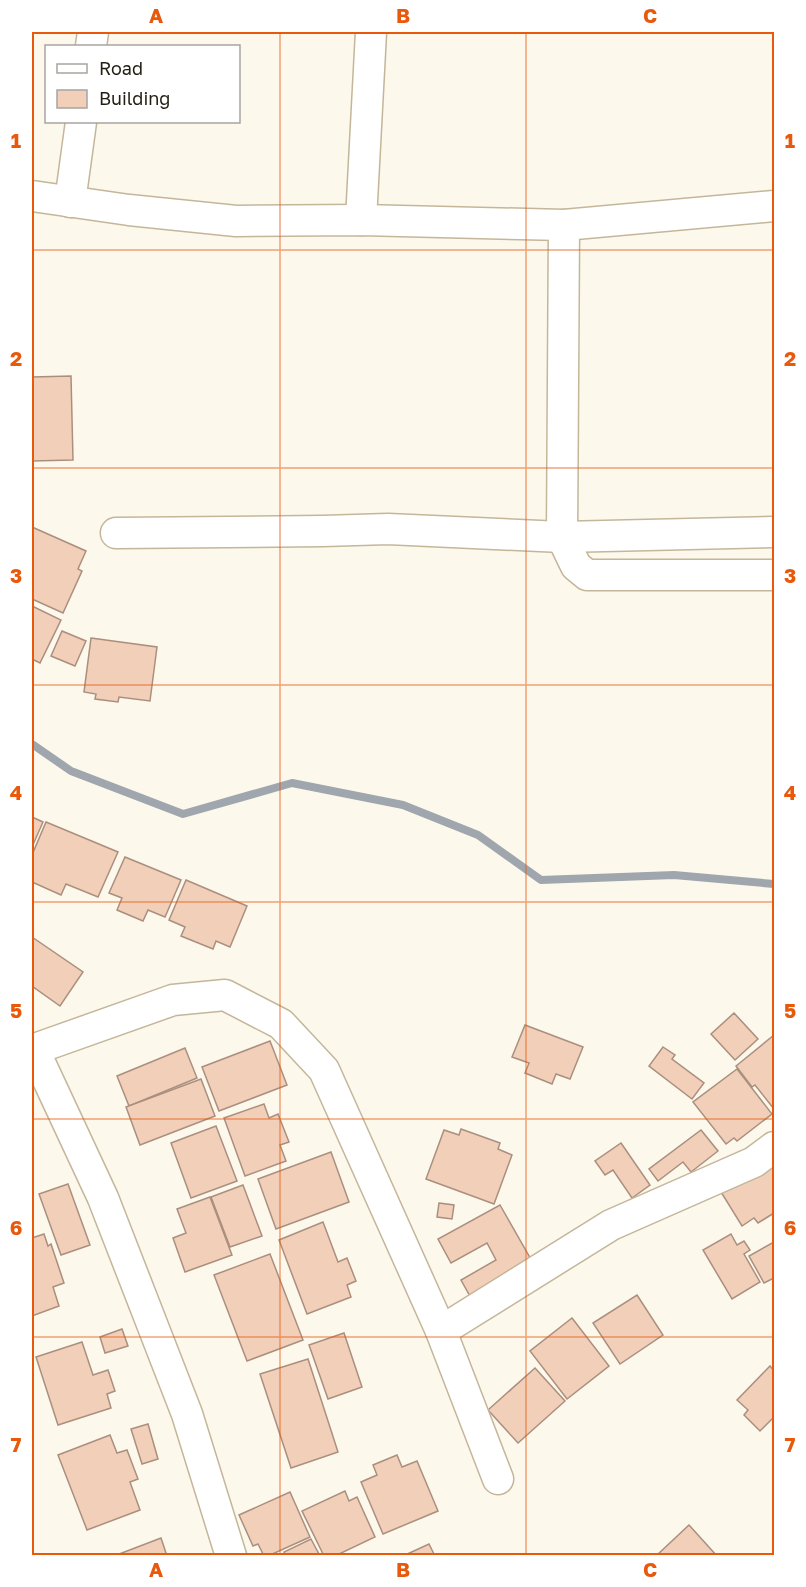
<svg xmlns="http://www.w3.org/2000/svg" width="806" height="1587" viewBox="0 0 806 1587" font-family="'Golos Text',sans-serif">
	<rect width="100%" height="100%" fill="#fdf8ec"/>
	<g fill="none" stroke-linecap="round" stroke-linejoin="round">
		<!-- stream -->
		<polyline stroke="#a0a6ae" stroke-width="8" points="32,744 71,771 183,814 292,783 403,805 478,835 541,880 674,875 774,884"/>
	</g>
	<!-- building -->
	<g fill="#f2cfb9" stroke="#ab8f7e" stroke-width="1.5">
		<polygon points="71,376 73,460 32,461 32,377"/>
		<polygon points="32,527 86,551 78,569 82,571 63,613 32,599"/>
		<polygon points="32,606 61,620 40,663 32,659"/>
		<polygon points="62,631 86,641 75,666 51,656"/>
		<polygon points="91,638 157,647 150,701 119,697 118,702 95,699 96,694 84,692"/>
		<polygon points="32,817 43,822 32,847"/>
		<polygon points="46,822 118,852 98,897 66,884 61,895 32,882 32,855"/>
		<polygon points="125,857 181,880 165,917 148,910 143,921 117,910 122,898 109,893"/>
		<polygon points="186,880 247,906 230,947 216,941 213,949 181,936 185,927 169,920"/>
		<polygon points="32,937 83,972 60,1006 32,986"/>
		<polygon points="734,1013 758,1039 735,1060 711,1034"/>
		<polygon points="525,1025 583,1047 570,1079 556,1074 552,1084 525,1073 529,1063 512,1057"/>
		<polygon points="774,1035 774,1109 755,1085 752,1087 736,1066"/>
		<polygon points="270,1041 287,1085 219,1111 202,1067"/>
		<polygon points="663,1047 675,1055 672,1059 704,1083 692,1099 649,1066"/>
		<polygon points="185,1048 197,1078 129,1106 117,1076"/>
		<polygon points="737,1069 772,1114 737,1141 734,1138 726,1144 693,1102"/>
		<polygon points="201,1079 215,1116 140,1145 126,1107"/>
		<polygon points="264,1104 269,1118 278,1114 289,1142 280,1145 286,1161 245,1176 224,1118"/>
		<polygon points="216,1126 237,1181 191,1198 171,1143"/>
		<polygon points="461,1129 500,1143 498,1149 512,1155 494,1204 426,1179 444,1130 459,1135"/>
		<polygon points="701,1130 718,1151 691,1172 683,1162 658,1181 649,1169"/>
		<polygon points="621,1143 650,1185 632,1198 613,1170 605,1175 595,1161"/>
		<polygon points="331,1152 349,1202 276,1229 258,1179"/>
		<polygon points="769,1163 774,1172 774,1213 758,1223 754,1218 742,1226 721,1192"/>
		<polygon points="68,1184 90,1245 61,1255 39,1194"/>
		<polygon points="243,1185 262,1236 230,1247 211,1197"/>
		<polygon points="210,1197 232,1255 185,1272 173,1238 186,1233 177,1209"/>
		<polygon points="439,1203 454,1205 452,1219 437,1217"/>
		<polygon points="500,1205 533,1263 471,1298 461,1280 496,1260 487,1243 451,1263 438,1239"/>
		<polygon points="323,1222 338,1262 347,1258 356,1281 347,1285 351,1297 307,1314 279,1240"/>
		<polygon points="44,1234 48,1246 51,1244 64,1283 53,1287 59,1306 32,1316 32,1235 32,1238"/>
		<polygon points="731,1234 737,1245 744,1241 750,1250 744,1254 760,1282 732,1299 703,1250"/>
		<polygon points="774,1242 774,1278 764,1283 749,1256"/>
		<polygon points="270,1254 303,1340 247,1361 214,1275"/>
		<polygon points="637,1295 663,1335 620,1364 593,1323"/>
		<polygon points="572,1318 609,1366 567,1399 530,1351"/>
		<polygon points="122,1329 128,1346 105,1353 100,1337"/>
		<polygon points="344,1333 362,1387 328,1399 309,1345"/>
		<polygon points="82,1342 93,1375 108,1370 115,1391 107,1394 111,1408 58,1425 36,1357"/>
		<polygon points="308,1359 338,1452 291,1468 260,1374"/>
		<polygon points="770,1366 774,1371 774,1417 760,1431 744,1415 748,1410 737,1400"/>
		<polygon points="535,1368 565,1401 518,1443 488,1410"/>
		<polygon points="148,1424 158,1459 142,1464 131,1429"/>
		<polygon points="110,1435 117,1453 127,1450 138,1479 130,1482 140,1510 87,1530 58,1455"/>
		<polygon points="397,1455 402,1467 417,1461 438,1511 383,1534 361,1482 377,1475 373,1465"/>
		<polygon points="345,1491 349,1501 357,1497 375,1537 335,1556 324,1556 302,1511"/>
		<polygon points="290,1492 310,1537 268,1556 264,1556 258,1544 253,1546 239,1515"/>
		<polygon points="689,1525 717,1556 656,1556"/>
		<polygon points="161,1538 167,1556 114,1556"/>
		<polygon points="311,1539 320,1556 286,1556 284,1552"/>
		<polygon points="429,1544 435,1556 403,1556"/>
	</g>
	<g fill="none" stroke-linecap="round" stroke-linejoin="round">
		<defs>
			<g id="minor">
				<polyline points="91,46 93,32"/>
				<polyline points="32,196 129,210 236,221 361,220 564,225 774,206"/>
				<polyline points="70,202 81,122"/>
				<polyline points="361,220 371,32"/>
				<polyline points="564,225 562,537 576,566 587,575 774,575"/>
				<polyline points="116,533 323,531 388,529 562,537 774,532"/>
				<polyline points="32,1050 173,1000 225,995 281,1024 324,1070 441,1331 498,1479"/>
				<polyline points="34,1050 103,1198 187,1414 231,1556"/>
				<polyline points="441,1331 611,1225 754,1162 774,1147"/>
			</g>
		</defs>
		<!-- minor casing -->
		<use href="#minor" stroke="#c4b69a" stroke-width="33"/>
		<!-- minor -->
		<use href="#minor" stroke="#fff" stroke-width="30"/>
	</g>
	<!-- grid -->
	<path fill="none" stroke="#e8590c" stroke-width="1.5" stroke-opacity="0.55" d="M 280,32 L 280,1556M 526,32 L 526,1556M 32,250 L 774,250M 32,468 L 774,468M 32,685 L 774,685M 32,902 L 774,902M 32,1119 L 774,1119M 32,1337 L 774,1337"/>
	<!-- border -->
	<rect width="806" height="1587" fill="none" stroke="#ffffff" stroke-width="66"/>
	<!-- legend -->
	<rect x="45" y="45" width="195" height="78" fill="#ffffff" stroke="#a7a5a1" stroke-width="1.5"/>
	<rect x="57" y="64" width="30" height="9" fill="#ffffff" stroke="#a7a5a1" stroke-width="1.5"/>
	<text x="99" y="75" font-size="18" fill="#231e13">Road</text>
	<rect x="57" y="90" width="30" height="18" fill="#f2cfb9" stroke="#a7a5a1" stroke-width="1.5"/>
	<text x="99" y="105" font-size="18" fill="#231e13">Building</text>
	<rect x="33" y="33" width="740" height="1521" fill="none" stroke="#e8590c" stroke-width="2"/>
	<g font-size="20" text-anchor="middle" font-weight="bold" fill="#e8590c">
		<text x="156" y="23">A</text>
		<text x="403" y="23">B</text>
		<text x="650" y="23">C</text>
		<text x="16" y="148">1</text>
		<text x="790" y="148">1</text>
		<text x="16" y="366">2</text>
		<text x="790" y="366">2</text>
		<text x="16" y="583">3</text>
		<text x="790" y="583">3</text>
		<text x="16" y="800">4</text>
		<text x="790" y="800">4</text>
		<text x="16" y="1018">5</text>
		<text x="790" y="1018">5</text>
		<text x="16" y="1235">6</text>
		<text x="790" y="1235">6</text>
		<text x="16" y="1452">7</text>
		<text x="790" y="1452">7</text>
		<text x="156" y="1577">A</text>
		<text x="403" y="1577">B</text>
		<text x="650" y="1577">C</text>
	</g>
</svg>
